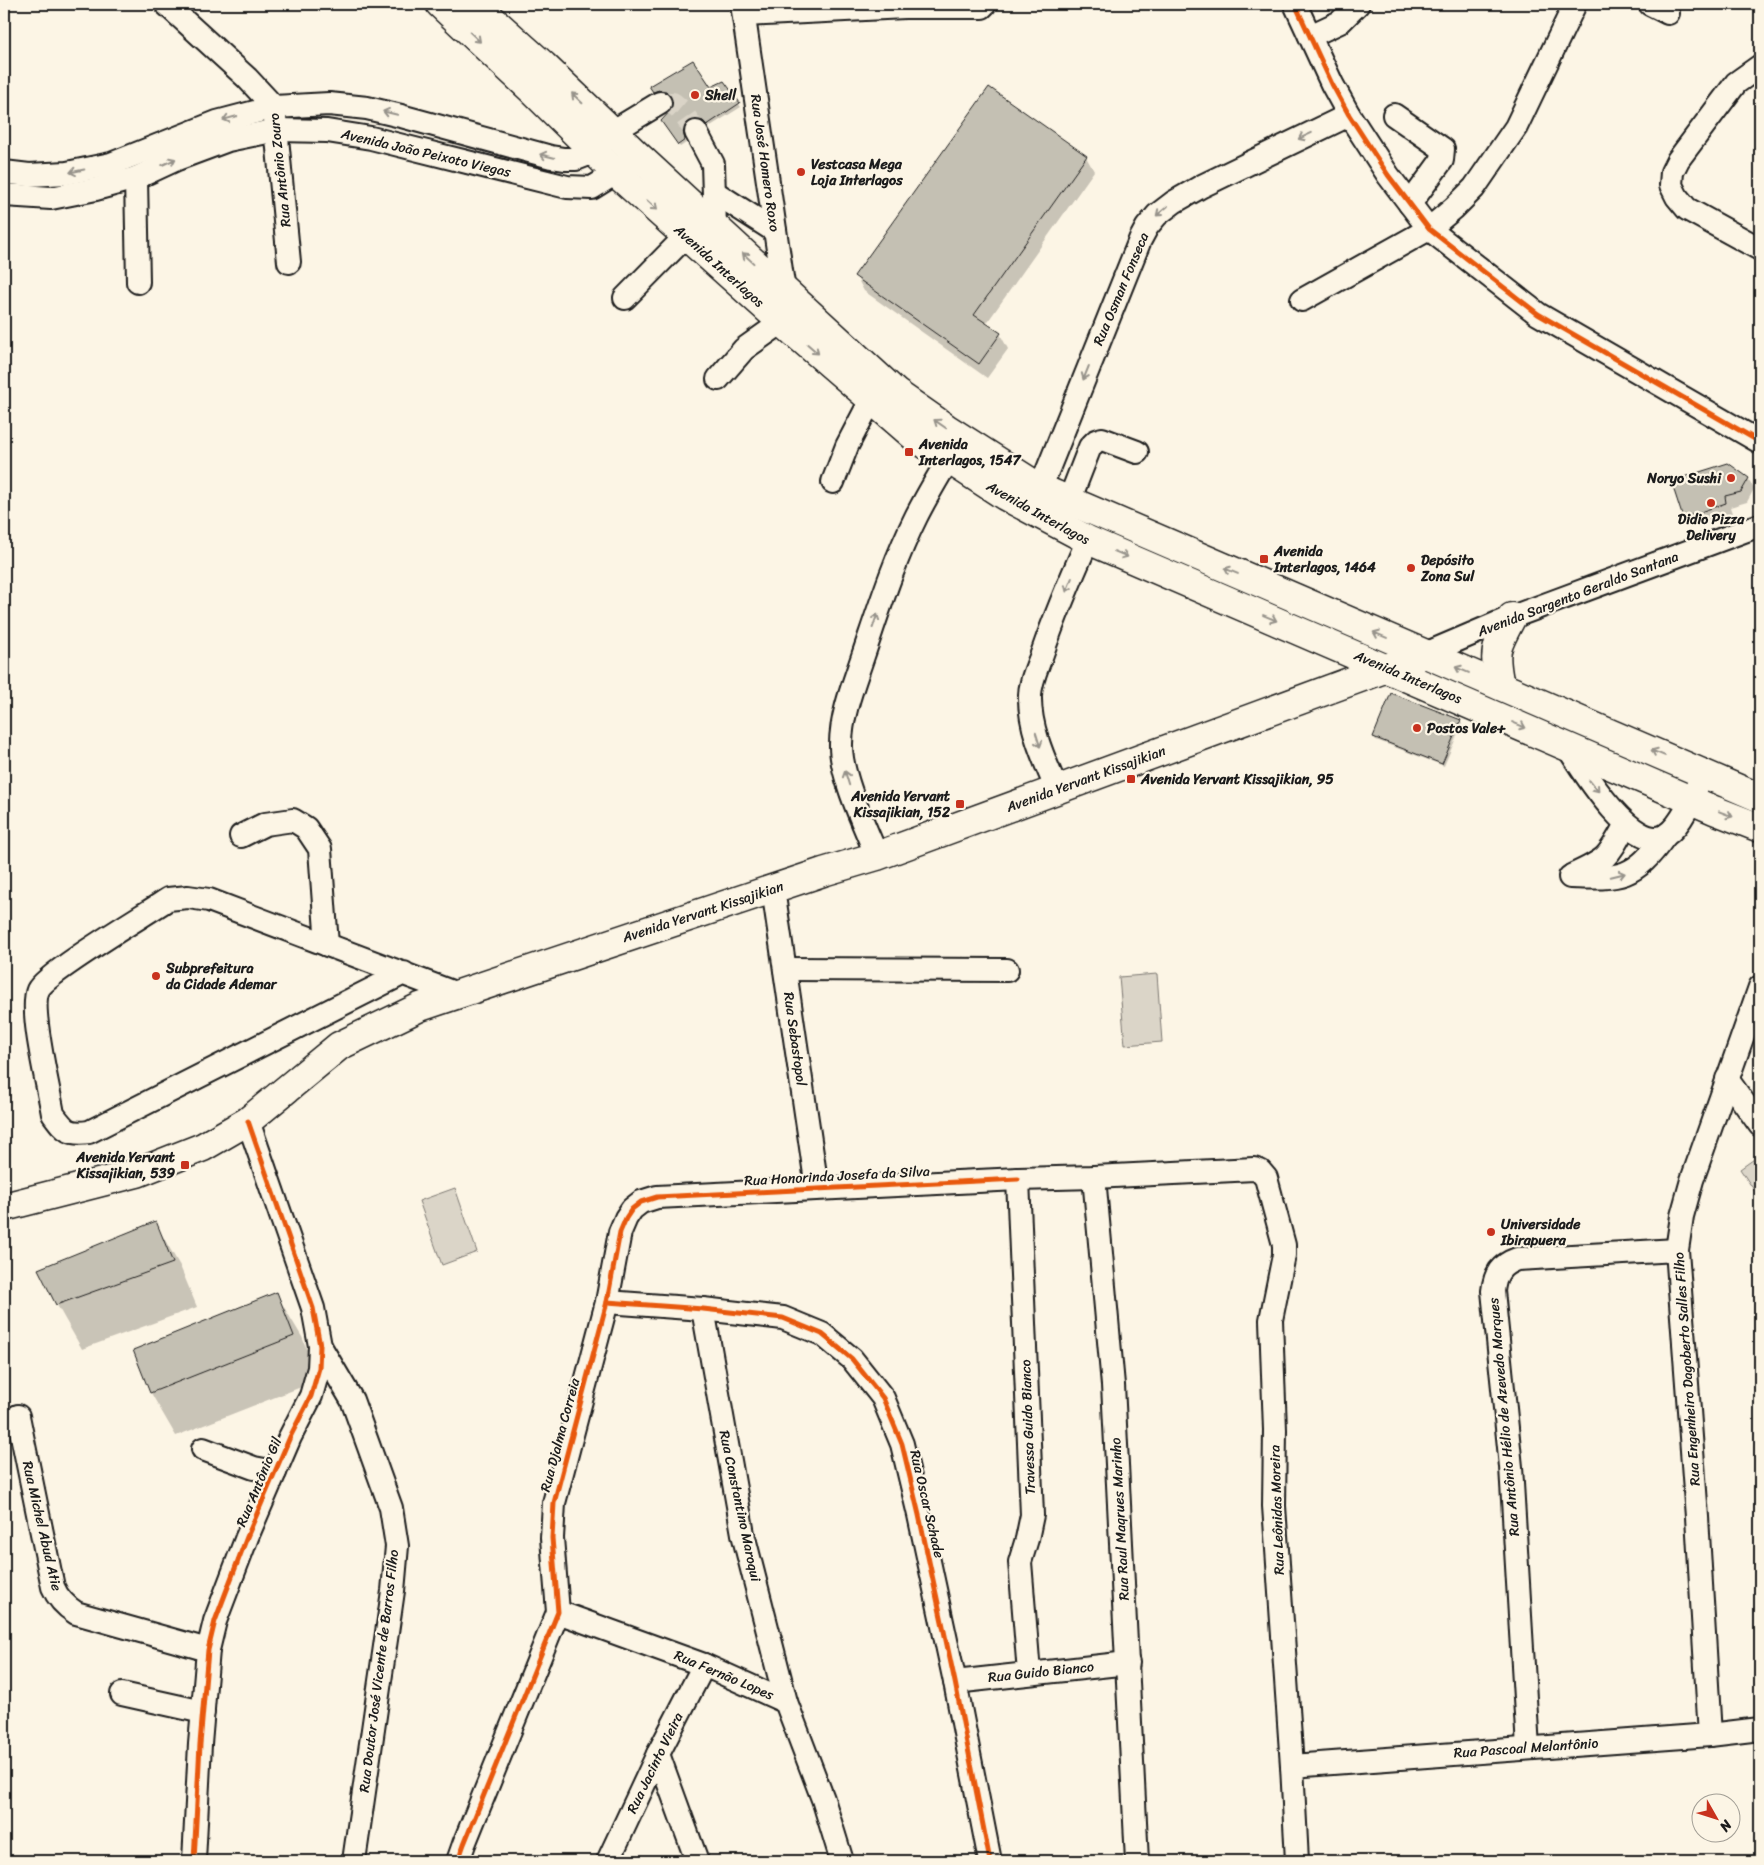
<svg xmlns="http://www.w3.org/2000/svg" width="1764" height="1865" viewBox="0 0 1764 1865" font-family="Sriracha,sans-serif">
	<rect width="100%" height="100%" fill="#fcf5e5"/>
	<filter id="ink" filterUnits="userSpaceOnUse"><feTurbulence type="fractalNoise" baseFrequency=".02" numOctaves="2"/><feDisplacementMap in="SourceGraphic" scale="10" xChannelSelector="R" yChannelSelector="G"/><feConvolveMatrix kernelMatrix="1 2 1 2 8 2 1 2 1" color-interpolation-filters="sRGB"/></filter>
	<g filter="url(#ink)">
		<!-- green -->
		<g fill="#dbd5c8" stroke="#7c7872">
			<polygon points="1157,974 1162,1042 1125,1045 1119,977"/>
			<polygon points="1760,1155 1760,1199 1740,1169"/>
			<polygon points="455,1188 477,1252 442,1265 419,1201"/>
		</g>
		<!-- shadow -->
		<g fill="#0003">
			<polygon points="723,82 741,107 709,127 705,123 699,122 691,123 686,129 684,135 686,143 680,147 664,125 673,109 673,98 669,94 661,93 656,94 651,86 711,89"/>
			<polygon points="1086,157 1094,171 986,324 1000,334 1008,349 987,378 864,291 856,276"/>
			<polygon points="1748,478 1754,489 1747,502 1730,507 1732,513 1690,528 1684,518"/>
			<polygon points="1460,721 1462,724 1444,766 1376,740 1374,737"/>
			<polygon points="155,1223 180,1266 197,1307 82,1349 57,1305 40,1270"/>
			<polygon points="276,1294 302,1337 319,1380 176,1436 151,1393 135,1350"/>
		</g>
		<!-- building -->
		<g fill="#c4c0b3" stroke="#1c1c1c">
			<polygon points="693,60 711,87 724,81 740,103 707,125 703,121 697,119 689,121 685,125 683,131 685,140 678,145 661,121 672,109 673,102 671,97 666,91 659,90 653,92 649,86"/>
			<polygon points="989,87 1087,156 974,315 1001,333 979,364 854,276"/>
			<polygon points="1728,463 1749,478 1741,492 1725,496 1726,503 1683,518 1671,481"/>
			<polygon points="1391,693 1461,720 1442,764 1373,737"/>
			<polygon points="156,1221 173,1263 56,1305 38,1269"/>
			<polygon points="277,1292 294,1336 150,1393 133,1350"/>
		</g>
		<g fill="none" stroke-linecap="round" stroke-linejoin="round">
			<!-- minor-tunnel -->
			<polyline stroke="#dad4c7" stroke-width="22" stroke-dasharray="22 11" stroke-linecap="butt" points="660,103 673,103 680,109 696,132"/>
			<defs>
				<g id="minor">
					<polyline points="166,4 247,78 274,107 289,262"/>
					<polyline points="1295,4 1332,84 1349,115 1388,175 1429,229 1538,314 1760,442"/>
					<polyline points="1650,4 1668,13"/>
					<polyline points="744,15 905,7 982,7 985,4"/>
					<polyline points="1310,36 1340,22 1358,4"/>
					<polyline points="1760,66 1736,83 1678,160 1672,172 1671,185 1677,197 1687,209 1760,249"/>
					<polyline points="1394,115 1443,149 1442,160 1410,204"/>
					<polyline points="696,132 713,164 715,227"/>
					<polyline points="4,172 29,175 67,173 111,164 217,122 274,107 329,104 367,108 401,116 551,157 564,159 576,159 594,152 612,132 660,103"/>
					<polyline points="136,178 138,282"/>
					<polyline points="714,192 775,231"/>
					<polyline points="4,195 51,198 96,189 136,178 177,159 228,140 277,130 327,131 371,138 567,187 592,188 616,173 627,163"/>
					<polyline points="625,298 686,236"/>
					<polyline points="1302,300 1429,229 1454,208 1474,188 1516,127 1575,4"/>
					<polyline points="718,379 744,349 782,322 784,291 742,4"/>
					<polyline points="833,482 847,446 871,400"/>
					<polyline points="1069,501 1090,447 1096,441 1102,439 1137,452"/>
					<polyline points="1034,504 1140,240 1147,227 1157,215 1174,202 1202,186 1349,115"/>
					<polyline points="1425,654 1512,617 1760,525"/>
					<path d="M 1567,746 C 1581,768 1634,855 1666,835 C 1684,823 1695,791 1703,772"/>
					<path d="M 1057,790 C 1045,761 1030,730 1030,699 C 1029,684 1037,668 1042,654 C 1055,616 1071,578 1088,540"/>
					<polyline points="241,836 265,824 293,820 306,828 320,849 327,945"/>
					<path d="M 877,856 C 865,827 840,775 841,744 C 841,715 854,683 863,656 C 879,609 894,561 916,517 C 926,497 937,479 948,460"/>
					<path d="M 1573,875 C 1608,859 1608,857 1626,824"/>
					<path d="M 1570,877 C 1621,879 1634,879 1665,836"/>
					<polyline points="773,889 817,1188"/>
					<polyline points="785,969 1007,970"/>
					<path d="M 404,973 L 89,1132 C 68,1135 65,1130 53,1114 C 49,1089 29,1010 38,990 C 46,973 146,914 168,899 L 188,897 L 209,900 L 457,994"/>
					<polyline points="1727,1079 1760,1125"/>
					<polyline points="1094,1177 1113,1385 1137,1861"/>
					<polyline points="1018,1179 1032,1515 1027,1539 1020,1562 1029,1673"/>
					<polyline points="607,1302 703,1309 783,1318 822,1334 852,1359 883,1398 902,1444 919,1515 955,1682 990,1861"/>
					<polyline points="703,1309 743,1534 786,1702"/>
					<polyline points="320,1346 352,1400 391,1508 397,1546 393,1591 354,1861"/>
					<path d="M 18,1416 L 53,1587 C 58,1599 65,1606 76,1613 L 208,1650"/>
					<polyline points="203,1449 254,1468 275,1472"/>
					<polyline points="558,1612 704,1665 786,1702 823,1799 842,1861"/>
					<polyline points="955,1682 1128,1663"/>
					<polyline points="122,1694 203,1712"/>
					<polyline points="1710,1735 1697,1517 1677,1250 1682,1216 1692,1180 1760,987"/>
					<path d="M 1528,1748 L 1511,1467 L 1493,1291 C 1495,1274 1500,1265 1517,1259 L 1677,1250"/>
					<polyline points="658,1754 697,1861"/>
					<polyline points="1292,1766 1710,1735 1760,1729"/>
					<polyline points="194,1861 200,1744 208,1650 215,1621 247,1537 290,1437 311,1396 319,1368 320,1346 313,1308 248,1121"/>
					<polyline points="458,1861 464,1844 558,1612 552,1538 554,1503 607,1302 620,1232 626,1218 632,1209 641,1202 657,1197 1018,1179 1094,1177 1254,1169 1260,1171 1266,1178 1284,1245 1284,1255 1271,1320 1275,1430 1274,1506 1292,1766 1297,1861"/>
					<polyline points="608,1861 658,1754 704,1665"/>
				</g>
				<g id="major">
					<polyline points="440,4 532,90 616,173 782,322 916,438 1005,496 1088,540 1714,810 1760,828"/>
					<polyline points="475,4 543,65 636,154 896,393 946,428 1040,488 1760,798"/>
					<path d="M 1500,686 C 1493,650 1495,649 1512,617"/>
					<polyline points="4,1207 137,1173 203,1147 248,1121 339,1046 420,1007 823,872 877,856 1425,654"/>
				</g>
			</defs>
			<!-- minor casing -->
			<use href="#minor" stroke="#1c1c1c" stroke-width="26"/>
			<!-- major casing -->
			<use href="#major" stroke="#1c1c1c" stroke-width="31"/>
			<!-- minor -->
			<use href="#minor" stroke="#fcf5e5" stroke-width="22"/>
			<!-- major -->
			<use href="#major" stroke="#fcf5e5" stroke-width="28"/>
			<defs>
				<g id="cycleway">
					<polyline points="1295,4 1332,84 1349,115 1388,175 1429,229 1538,314 1760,442"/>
					<polyline points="607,1302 703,1309 783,1318 822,1334 852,1359 883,1398 902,1444 919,1515 955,1682 990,1861"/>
					<polyline points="194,1861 200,1744 208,1650 215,1621 247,1537 290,1437 311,1396 319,1368 320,1346 313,1308 248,1121"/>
					<polyline points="458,1861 464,1844 558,1612 552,1538 554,1503 607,1302 620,1232 626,1218 632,1209 641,1202 657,1197 1018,1179"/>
				</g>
			</defs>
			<!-- cycleway casing -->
			<use href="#cycleway" stroke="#fcf5e5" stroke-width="8"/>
			<!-- cycleway -->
			<use href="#cycleway" stroke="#e8590c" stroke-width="5"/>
		</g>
		<!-- one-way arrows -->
		<defs><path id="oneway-shaft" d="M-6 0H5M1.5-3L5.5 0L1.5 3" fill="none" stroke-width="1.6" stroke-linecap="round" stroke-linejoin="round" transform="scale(1.25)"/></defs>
		<g stroke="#97938b">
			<use href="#oneway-shaft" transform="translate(475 37) rotate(43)"/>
			<use href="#oneway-shaft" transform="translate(577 98) rotate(-136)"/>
			<use href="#oneway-shaft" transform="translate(390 113) rotate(-167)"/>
			<use href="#oneway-shaft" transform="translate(230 118) rotate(165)"/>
			<use href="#oneway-shaft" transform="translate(1305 136) rotate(155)"/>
			<use href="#oneway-shaft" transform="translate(547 156) rotate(-166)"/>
			<use href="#oneway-shaft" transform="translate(169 162) rotate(-25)"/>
			<use href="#oneway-shaft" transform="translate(77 171) rotate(168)"/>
			<use href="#oneway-shaft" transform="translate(652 205) rotate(42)"/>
			<use href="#oneway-shaft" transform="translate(1162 211) rotate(140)"/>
			<use href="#oneway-shaft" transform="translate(748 258) rotate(-137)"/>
			<use href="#oneway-shaft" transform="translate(813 349) rotate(41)"/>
			<use href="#oneway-shaft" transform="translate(1086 373) rotate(112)"/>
			<use href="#oneway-shaft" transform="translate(940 424) rotate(-145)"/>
			<use href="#oneway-shaft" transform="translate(1121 554) rotate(23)"/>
			<use href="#oneway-shaft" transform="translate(1231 571) rotate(-157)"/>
			<use href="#oneway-shaft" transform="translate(1069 585) rotate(112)"/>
			<use href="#oneway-shaft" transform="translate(1270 618) rotate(23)"/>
			<use href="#oneway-shaft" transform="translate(875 621) rotate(-71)"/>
			<use href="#oneway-shaft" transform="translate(1380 635) rotate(-157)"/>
			<use href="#oneway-shaft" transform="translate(1462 670) rotate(-157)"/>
			<use href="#oneway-shaft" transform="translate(1519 725) rotate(23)"/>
			<use href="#oneway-shaft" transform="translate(1038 740) rotate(73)"/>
			<use href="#oneway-shaft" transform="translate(1658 753) rotate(-157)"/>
			<use href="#oneway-shaft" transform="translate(847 778) rotate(-107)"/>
			<use href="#oneway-shaft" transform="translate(1594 786) rotate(50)"/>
			<use href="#oneway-shaft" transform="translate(1726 814) rotate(21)"/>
			<use href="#oneway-shaft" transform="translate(1618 875) rotate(-14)"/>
		</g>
	</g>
	<!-- markers -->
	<g fill="#c8321e" stroke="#fcf5e5" stroke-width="2">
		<circle cx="695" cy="95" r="5"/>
		<circle cx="801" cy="172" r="5"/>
		<rect x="904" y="447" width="10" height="10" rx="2.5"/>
		<circle cx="1731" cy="478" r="5"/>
		<circle cx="1711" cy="503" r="5"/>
		<rect x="1259" y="554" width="10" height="10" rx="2.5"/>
		<circle cx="1411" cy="568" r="5"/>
		<circle cx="1417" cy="728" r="5"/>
		<rect x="1126" y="774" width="10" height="10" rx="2.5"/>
		<rect x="955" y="799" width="10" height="10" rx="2.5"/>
		<circle cx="156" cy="976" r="5"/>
		<rect x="180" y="1160" width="10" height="10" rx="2.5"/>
		<circle cx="1491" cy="1232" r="5"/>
	</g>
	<g text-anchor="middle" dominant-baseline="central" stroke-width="4.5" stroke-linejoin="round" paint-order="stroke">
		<!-- poi labels -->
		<g font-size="14" font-weight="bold" fill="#1c1c1c" stroke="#fcf5e5" text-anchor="start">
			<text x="705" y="95">Shell</text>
			<text x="811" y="164">Vestcasa Mega<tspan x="811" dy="16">Loja Interlagos</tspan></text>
			<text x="919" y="444">Avenida<tspan x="919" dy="16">Interlagos, 1547</tspan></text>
			<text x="1721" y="478" text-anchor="end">Noryo Sushi</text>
			<text x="1711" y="519" text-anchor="middle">Didio Pizza<tspan x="1711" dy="16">Delivery</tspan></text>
			<text x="1274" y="551">Avenida<tspan x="1274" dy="16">Interlagos, 1464</tspan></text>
			<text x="1421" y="560">Depósito<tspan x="1421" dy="16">Zona Sul</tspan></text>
			<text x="1427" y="728">Postos Vale+</text>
			<text x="1141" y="779">Avenida Yervant Kissajikian, 95</text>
			<text x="950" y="796" text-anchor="end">Avenida Yervant<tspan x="950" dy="16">Kissajikian, 152</tspan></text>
			<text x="166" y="968">Subprefeitura<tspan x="166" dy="16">da Cidade Ademar</tspan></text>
			<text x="175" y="1157" text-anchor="end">Avenida Yervant<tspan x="175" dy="16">Kissajikian, 539</tspan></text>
			<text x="1501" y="1224">Universidade<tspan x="1501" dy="16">Ibirapuera</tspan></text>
		</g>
		<!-- street labels -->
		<g font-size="14" fill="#1c1c1c" stroke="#fcf5e5">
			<text transform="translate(426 153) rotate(13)">Avenida João Peixoto Viegas</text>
			<text transform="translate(765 163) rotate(82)">Rua José Homero Roxo</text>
			<text transform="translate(280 170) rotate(-96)">Rua Antônio Zouro</text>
			<text transform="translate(719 266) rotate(42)">Avenida Interlagos</text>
			<text transform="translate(1121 289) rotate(-67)">Rua Osman Fonseca</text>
			<text transform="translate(1038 513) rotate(29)">Avenida Interlagos</text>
			<text transform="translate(1578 594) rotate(-21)">Avenida Sargento Geraldo Santana</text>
			<text transform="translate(1408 677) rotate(23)">Avenida Interlagos</text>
			<text transform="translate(1086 779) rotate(-20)">Avenida Yervant Kissajikian</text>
			<text transform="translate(703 912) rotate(-18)">Avenida Yervant Kissajikian</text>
			<text transform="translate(795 1039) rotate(82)">Rua Sebastopol</text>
			<text transform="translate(837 1176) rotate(-3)">Rua Honorinda Josefa da Silva</text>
			<text transform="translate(1687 1369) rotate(-94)">Rua Engenheiro Dagoberto Salles Filho</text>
			<text transform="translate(1504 1417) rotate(-95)">Rua Antônio Hélio de Azevedo Marques</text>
			<text transform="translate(1028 1427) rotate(-92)">Travessa Guido Bianco</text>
			<text transform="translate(560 1435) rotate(-75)">Rua Djalma Correia</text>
			<text transform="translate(259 1482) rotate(-67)">Rua Antônio Gil</text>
			<text transform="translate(927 1504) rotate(77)">Rua Oscar Schade</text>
			<text transform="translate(740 1506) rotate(78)">Rua Constantino Maroqui</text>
			<text transform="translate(1277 1510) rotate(-92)">Rua Leônidas Moreira</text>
			<text transform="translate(1120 1519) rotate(-93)">Rua Raul Maqrues Marinho</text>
			<text transform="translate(42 1526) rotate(77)">Rua Michel Abud Atie</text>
			<text transform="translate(379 1671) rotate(-83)">Rua Doutor José Vicente de Barros Filho</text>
			<text transform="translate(1041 1672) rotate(-6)">Rua Guido Bianco</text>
			<text transform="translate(724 1675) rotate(23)">Rua Fernão Lopes</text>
			<text transform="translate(1526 1748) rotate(-4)">Rua Pascoal Melantônio</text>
			<text transform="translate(655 1763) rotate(-64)">Rua Jacinto Vieira</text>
		</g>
	</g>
	<!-- margin -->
	<rect width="1764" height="1865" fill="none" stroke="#fcf5e5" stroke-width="20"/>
	<rect x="10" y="10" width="1744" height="1845" fill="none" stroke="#1c1c1c" stroke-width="2" filter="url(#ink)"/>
	<!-- north arrow -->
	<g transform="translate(1716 1818) rotate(129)"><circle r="24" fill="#fcf5e5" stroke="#a29e95"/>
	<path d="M0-4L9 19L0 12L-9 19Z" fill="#c8321e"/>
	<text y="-8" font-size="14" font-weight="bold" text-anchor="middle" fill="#1c1c1c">N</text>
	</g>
</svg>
